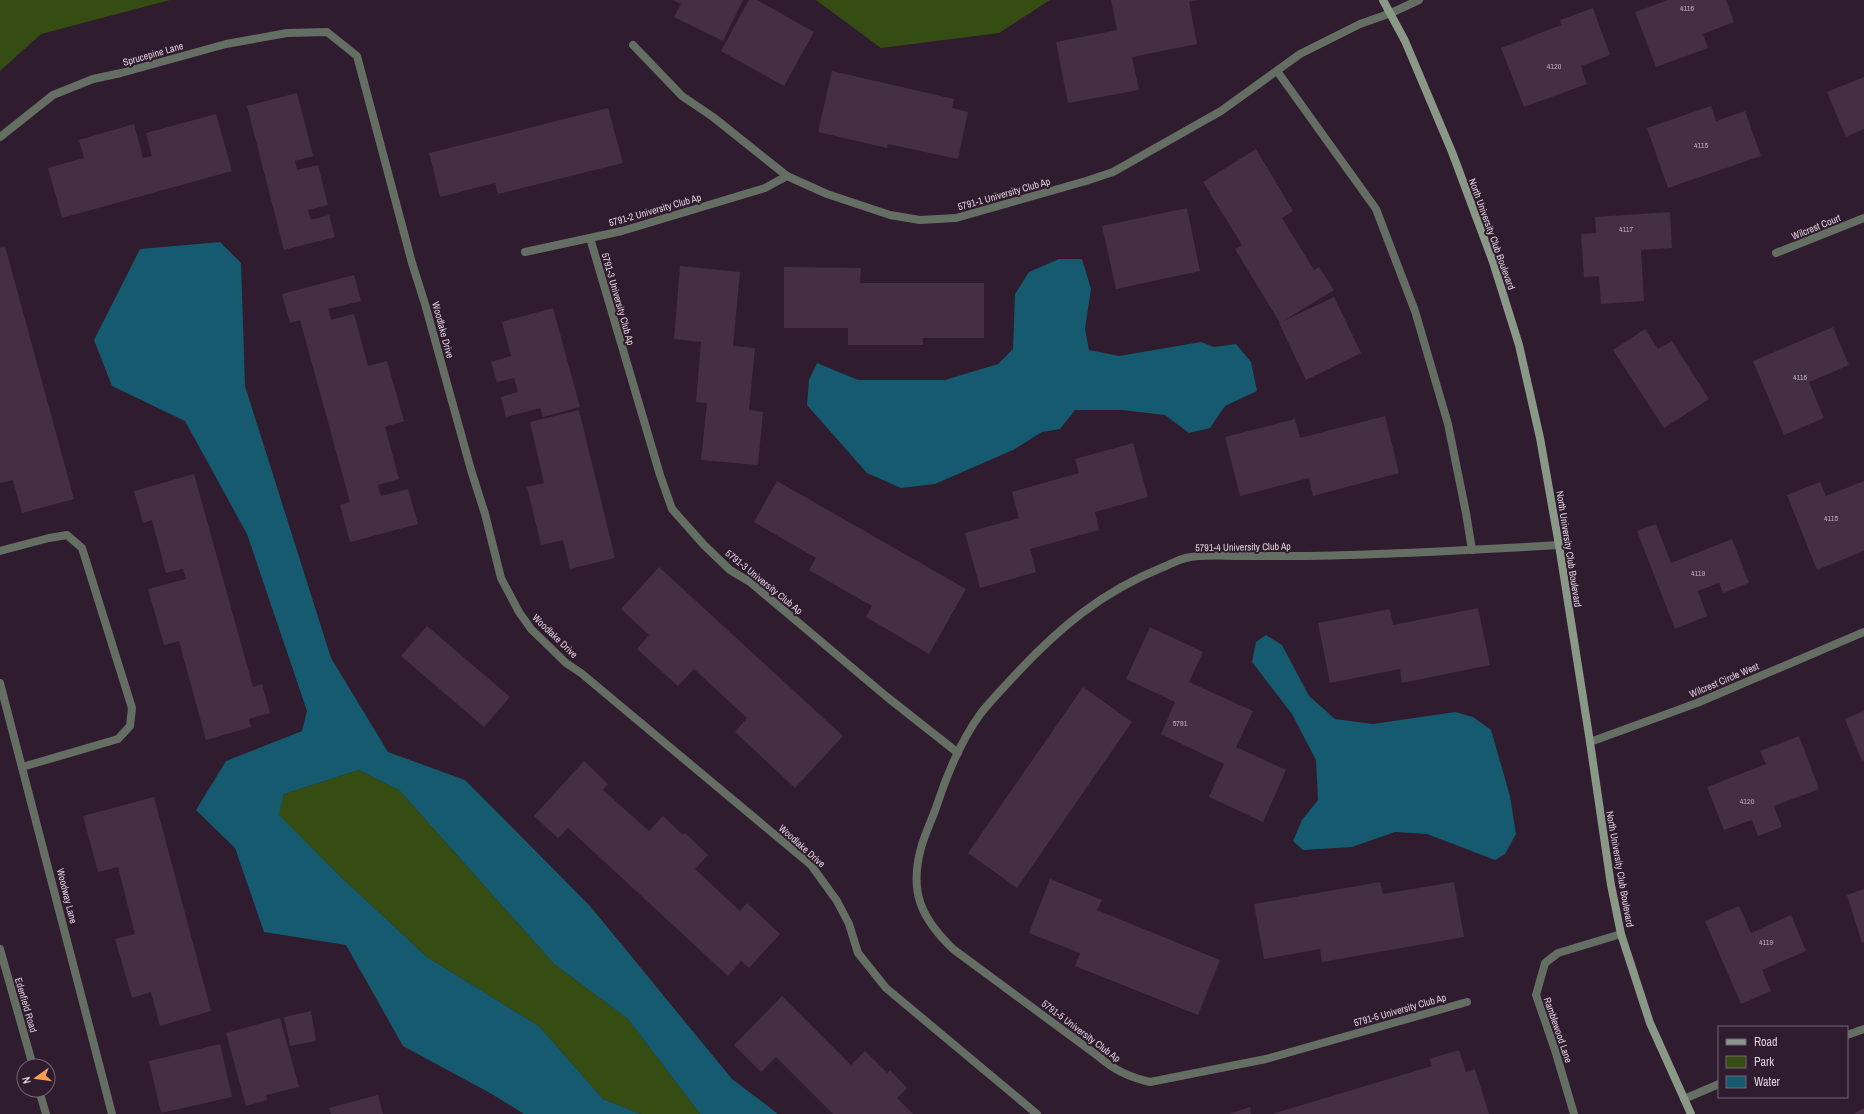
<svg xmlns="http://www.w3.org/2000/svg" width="1864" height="1114" viewBox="0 0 1864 1114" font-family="'Archivo Narrow',sans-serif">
	<rect width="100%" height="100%" fill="#2f1c2e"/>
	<!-- green -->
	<g fill="#354d12">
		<polygon points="0,0 170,0 41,34 0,71"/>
		<polygon points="816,0 1050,0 999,33 881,48"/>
		<polygon points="359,770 399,790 554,964 628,1019 700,1114 641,1114 603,1099 539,1026 427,957 341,877 278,815 284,794"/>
	</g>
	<!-- water -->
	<g fill="#155a6e">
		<polygon points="220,242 241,263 245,386 331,658 388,752 465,780 590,906 732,1079 778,1114 700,1114 628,1019 554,964 399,790 359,770 284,794 279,815 341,877 427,957 539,1026 603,1099 641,1114 524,1114 490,1093 403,1046 346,945 264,932 235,848 196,810 226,761 302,731 307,711 247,534 185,421 112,386 94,340 140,249"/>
		<polygon points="1059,259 1082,259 1091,289 1085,329 1089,350 1119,356 1201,342 1214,347 1236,344 1251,362 1257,391 1225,406 1210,428 1189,433 1165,415 1122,410 1075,410 1060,429 1042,432 1013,450 935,484 901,488 867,473 807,405 809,380 817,363 858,380 945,380 998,364 1013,349 1015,294 1029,272"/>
		<polygon points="1266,635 1282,645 1309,696 1335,719 1373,724 1455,712 1473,717 1491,730 1510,796 1516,834 1505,854 1495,860 1427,834 1395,832 1352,847 1303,850 1293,841 1302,820 1318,800 1316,760 1292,714 1252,662 1256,642"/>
	</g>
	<!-- building -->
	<g fill="#453043">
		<polygon points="673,0 743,0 723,41 674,17 681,4"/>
		<polygon points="749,0 757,0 814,32 784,86 721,51"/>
		<polygon points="1111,0 1198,0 1189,2 1197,44 1132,57 1139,90 1068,103 1056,42 1117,30"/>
		<polygon points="1668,0 1726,0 1734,22 1703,34 1708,48 1656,67 1635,12"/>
		<polygon points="1593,8 1610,55 1581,66 1587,84 1524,107 1501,48 1561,25 1560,20"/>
		<polygon points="832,71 954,99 952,108 968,112 958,159 888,144 887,148 818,132"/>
		<polygon points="1864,77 1864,129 1846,137 1827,92"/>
		<polygon points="297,93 313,156 295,161 297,170 318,165 328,205 308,210 311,220 329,215 335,237 284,250 247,106"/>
		<polygon points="1711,106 1716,121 1745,111 1761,156 1668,188 1647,128"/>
		<polygon points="608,108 623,163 498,194 495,183 440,197 429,153"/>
		<polygon points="216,114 232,171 62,218 48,168 84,158 79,140 134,124 143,158 152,156 146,133"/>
		<polygon points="1256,149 1293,211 1282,218 1314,270 1319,267 1334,290 1280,323 1235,249 1242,245 1203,182"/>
		<polygon points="1187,208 1200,271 1116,289 1102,226"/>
		<polygon points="1670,212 1672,248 1641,250 1644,301 1601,304 1599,276 1584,277 1581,234 1596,233 1595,217"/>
		<polygon points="5,246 74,499 22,513 13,480 0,483 0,248"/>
		<polygon points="680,266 740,272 733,346 755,348 749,410 763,412 758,465 701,460 707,403 696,402 701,342 674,339"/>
		<polygon points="784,267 861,268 860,283 984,283 984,338 923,338 923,345 848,345 848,328 784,328"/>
		<polygon points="354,275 361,301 328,309 331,320 354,314 368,366 387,361 404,421 385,427 399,479 378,485 381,496 408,489 418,524 350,542 340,505 350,502 300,320 290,323 282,294"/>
		<polygon points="1334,297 1361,353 1306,380 1279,323"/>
		<polygon points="553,308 580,407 543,417 540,408 506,417 501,397 518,392 514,378 497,382 491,362 511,356 502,322"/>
		<polygon points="1833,327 1849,365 1809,382 1824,418 1784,435 1753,361"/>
		<polygon points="1645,329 1658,349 1672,341 1709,399 1664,428 1613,350"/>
		<polygon points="579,410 615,558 570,569 563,540 541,545 527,487 544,483 530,422"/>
		<polygon points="1385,416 1399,473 1313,496 1309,478 1240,496 1225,437 1295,419 1300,438"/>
		<polygon points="1133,443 1148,497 1095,512 1099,530 1030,549 1036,572 980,588 965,533 1019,518 1012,492 1079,473 1075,459"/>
		<polygon points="194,474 253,687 262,684 270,713 249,719 251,727 206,740 179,641 164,645 148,589 186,579 183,569 166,573 152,520 143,523 134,491"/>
		<polygon points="777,481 966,589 929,654 866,617 872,606 809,570 816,558 754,522"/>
		<polygon points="1864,481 1864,551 1817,570 1787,495 1820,482 1826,496"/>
		<polygon points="1656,524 1671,563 1732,539 1749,583 1723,593 1719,583 1698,591 1707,616 1675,629 1637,531"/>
		<polygon points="659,567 843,736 795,788 735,732 747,718 694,669 678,686 637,649 649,635 621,609"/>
		<polygon points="1478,608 1490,665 1402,683 1400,669 1330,683 1318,623 1390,609 1393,625"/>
		<polygon points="427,626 510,697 484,727 401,656"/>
		<polygon points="1150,627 1203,652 1189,682 1253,711 1236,747 1286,770 1263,822 1209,797 1224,764 1161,734 1175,702 1126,679"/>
		<polygon points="1083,687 1132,722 1017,888 968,853"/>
		<polygon points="1864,711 1864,760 1862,761 1845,719"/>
		<polygon points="1799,736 1819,789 1774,806 1782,827 1758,836 1752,820 1724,830 1707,787 1766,764 1760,751"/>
		<polygon points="584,761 608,784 603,790 649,831 663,816 683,835 685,833 708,855 695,869 740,911 747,903 780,934 749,968 741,961 728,976 568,828 558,838 534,816"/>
		<polygon points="154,797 211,1011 160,1026 151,992 132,998 115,939 135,934 118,867 98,872 83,816"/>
		<polygon points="1050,879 1102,900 1097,910 1220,960 1198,1015 1075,966 1080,953 1029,933"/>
		<polygon points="1380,882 1383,894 1454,882 1464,937 1322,962 1320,949 1264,959 1254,904"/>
		<polygon points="1864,889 1864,942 1862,943 1847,895"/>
		<polygon points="1739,906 1751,933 1791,915 1806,951 1762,970 1771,991 1741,1004 1705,921"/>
		<polygon points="782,996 851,1065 865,1051 887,1073 890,1070 907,1088 897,1098 913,1114 833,1114 776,1057 761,1072 734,1045"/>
		<polygon points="311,1011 316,1041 290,1046 284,1017"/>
		<polygon points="280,1018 299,1087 266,1095 267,1100 246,1106 226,1033"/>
		<polygon points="220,1044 232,1097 161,1113 149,1061"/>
		<polygon points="1459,1050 1466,1072 1475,1069 1489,1114 1272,1114 1432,1066 1429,1059"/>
		<polygon points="378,1095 383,1114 331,1114 329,1108"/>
		<polygon points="1250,1107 1251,1114 1228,1114"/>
		<polygon points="1864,1108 1864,1114 1853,1114"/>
	</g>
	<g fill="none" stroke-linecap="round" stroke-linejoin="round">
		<!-- street -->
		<g stroke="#656e63" stroke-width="8">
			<polyline points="633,45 682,96 713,117 787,176 827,194 890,215 920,220 956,218 1086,181 1113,172 1221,111 1300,54 1360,24 1391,13 1419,0"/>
			<polyline points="1277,71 1376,209 1415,311 1448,424 1466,513 1472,550"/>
			<polyline points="0,137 53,95 93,79 121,73 226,44 287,33 327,32 357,56 412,263 425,304 471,470 485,514 501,578 519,612 531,629 566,663 581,673 811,865 837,901 849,924 858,953 886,988 1037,1114"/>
			<polyline points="590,238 660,475 672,509 704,545 730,570 750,582 887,697 958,753"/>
			<polyline points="525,252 622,231 765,188 787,176"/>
			<polyline points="1776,253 1864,218"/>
			<polyline points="0,551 49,538 67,535 82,548 132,708 130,726 118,739 22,767"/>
			<polyline points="0,683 112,1114"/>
			<polyline points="1590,742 1697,703 1864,632"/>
			<polyline points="0,949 33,1066"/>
			<path d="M 1467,1002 L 1266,1059 L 1150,1082 C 1129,1077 1114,1070 1098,1056 L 953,949 C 921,918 909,892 921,848 C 925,833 933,818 938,802 C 948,772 962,739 981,713 C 992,699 1005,686 1017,673 C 1060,627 1102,592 1161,568 C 1169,565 1177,560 1186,558 C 1203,554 1222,556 1240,556 C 1262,556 1285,556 1307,556 C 1391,554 1475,550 1559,545"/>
			<polyline points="1847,1035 1864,1029"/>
			<polyline points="39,1090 46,1114"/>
			<polyline points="1684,1099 1719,1084"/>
			<polyline points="1574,1114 1555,1050 1536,995 1545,963 1558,953 1621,934"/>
		</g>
		<!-- secondary -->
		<polyline stroke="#8a9887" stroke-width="8" points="1383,0 1405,41 1452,152 1493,262 1519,345 1540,438 1559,545 1590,742 1611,885 1621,934 1650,1023 1691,1114"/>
	</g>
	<g text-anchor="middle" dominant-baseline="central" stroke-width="4" stroke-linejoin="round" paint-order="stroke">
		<!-- number labels -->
		<g font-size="8" fill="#b8aab6">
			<text x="1687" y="8">4116</text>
			<text x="1554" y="66">4120</text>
			<text x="1701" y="145">4115</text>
			<text x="1626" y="229">4117</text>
			<text x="1800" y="377">4116</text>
			<text x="1831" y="518">4115</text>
			<text x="1698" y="573">4119</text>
			<text x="1180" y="723">5791</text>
			<text x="1747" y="801">4120</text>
			<text x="1766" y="942">4119</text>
		</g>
		<!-- street labels -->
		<g font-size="10" fill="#dfd2dd" stroke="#2f1c2e">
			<text transform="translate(153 54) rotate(-16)">Sprucepine Lane</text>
			<text transform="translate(1004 194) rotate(-16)">5791-1 University Club Ap</text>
			<text transform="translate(655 210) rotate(-16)">5791-2 University Club Ap</text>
			<text transform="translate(1816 227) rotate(-22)">Wilcrest Court</text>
			<text transform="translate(1492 234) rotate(70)">North University Club Boulevard</text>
			<text transform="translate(618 299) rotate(74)">5791-3 University Club Ap</text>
			<text transform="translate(443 330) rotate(75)">Woodlake Drive</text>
			<text transform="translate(1243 547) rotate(-1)">5791-4 University Club Ap</text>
			<text transform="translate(1569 549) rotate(81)">North University Club Boulevard</text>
			<text transform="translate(764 582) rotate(39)">5791-3 University Club Ap</text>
			<text transform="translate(555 636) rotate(44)">Woodlake Drive</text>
			<text transform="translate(1724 680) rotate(-23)">Wilcrest Circle West</text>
			<text transform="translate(802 846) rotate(42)">Woodlake Drive</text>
			<text transform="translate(1620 869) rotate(80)">North University Club Boulevard</text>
			<text transform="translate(67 896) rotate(76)">Woodway Lane</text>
			<text transform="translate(26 1005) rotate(74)">Edenfield Road</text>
			<text transform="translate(1400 1010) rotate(-16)">5791-5 University Club Ap</text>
			<text transform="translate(1558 1030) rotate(71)">Ramblewood Lane</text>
			<text transform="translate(1081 1031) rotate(37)">5791-5 University Club Ap</text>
		</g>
	</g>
	<!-- legend -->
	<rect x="1718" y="1026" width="130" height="72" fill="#2f1c2e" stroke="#756574"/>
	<rect x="1726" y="1039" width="20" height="6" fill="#8a9887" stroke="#756574"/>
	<text x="1754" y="1046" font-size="12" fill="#dfd2dd">Road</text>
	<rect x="1726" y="1056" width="20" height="12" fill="#354d12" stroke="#756574"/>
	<text x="1754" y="1066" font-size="12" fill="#dfd2dd">Park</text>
	<rect x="1726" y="1076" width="20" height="12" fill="#155a6e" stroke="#756574"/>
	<text x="1754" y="1086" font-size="12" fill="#dfd2dd">Water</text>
	<!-- north arrow -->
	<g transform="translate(36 1078) rotate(256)"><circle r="19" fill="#2f1c2e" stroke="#756574"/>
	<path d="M0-3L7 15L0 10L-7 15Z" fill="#fc9d53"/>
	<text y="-6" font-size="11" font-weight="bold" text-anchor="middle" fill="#dfd2dd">N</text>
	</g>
</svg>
